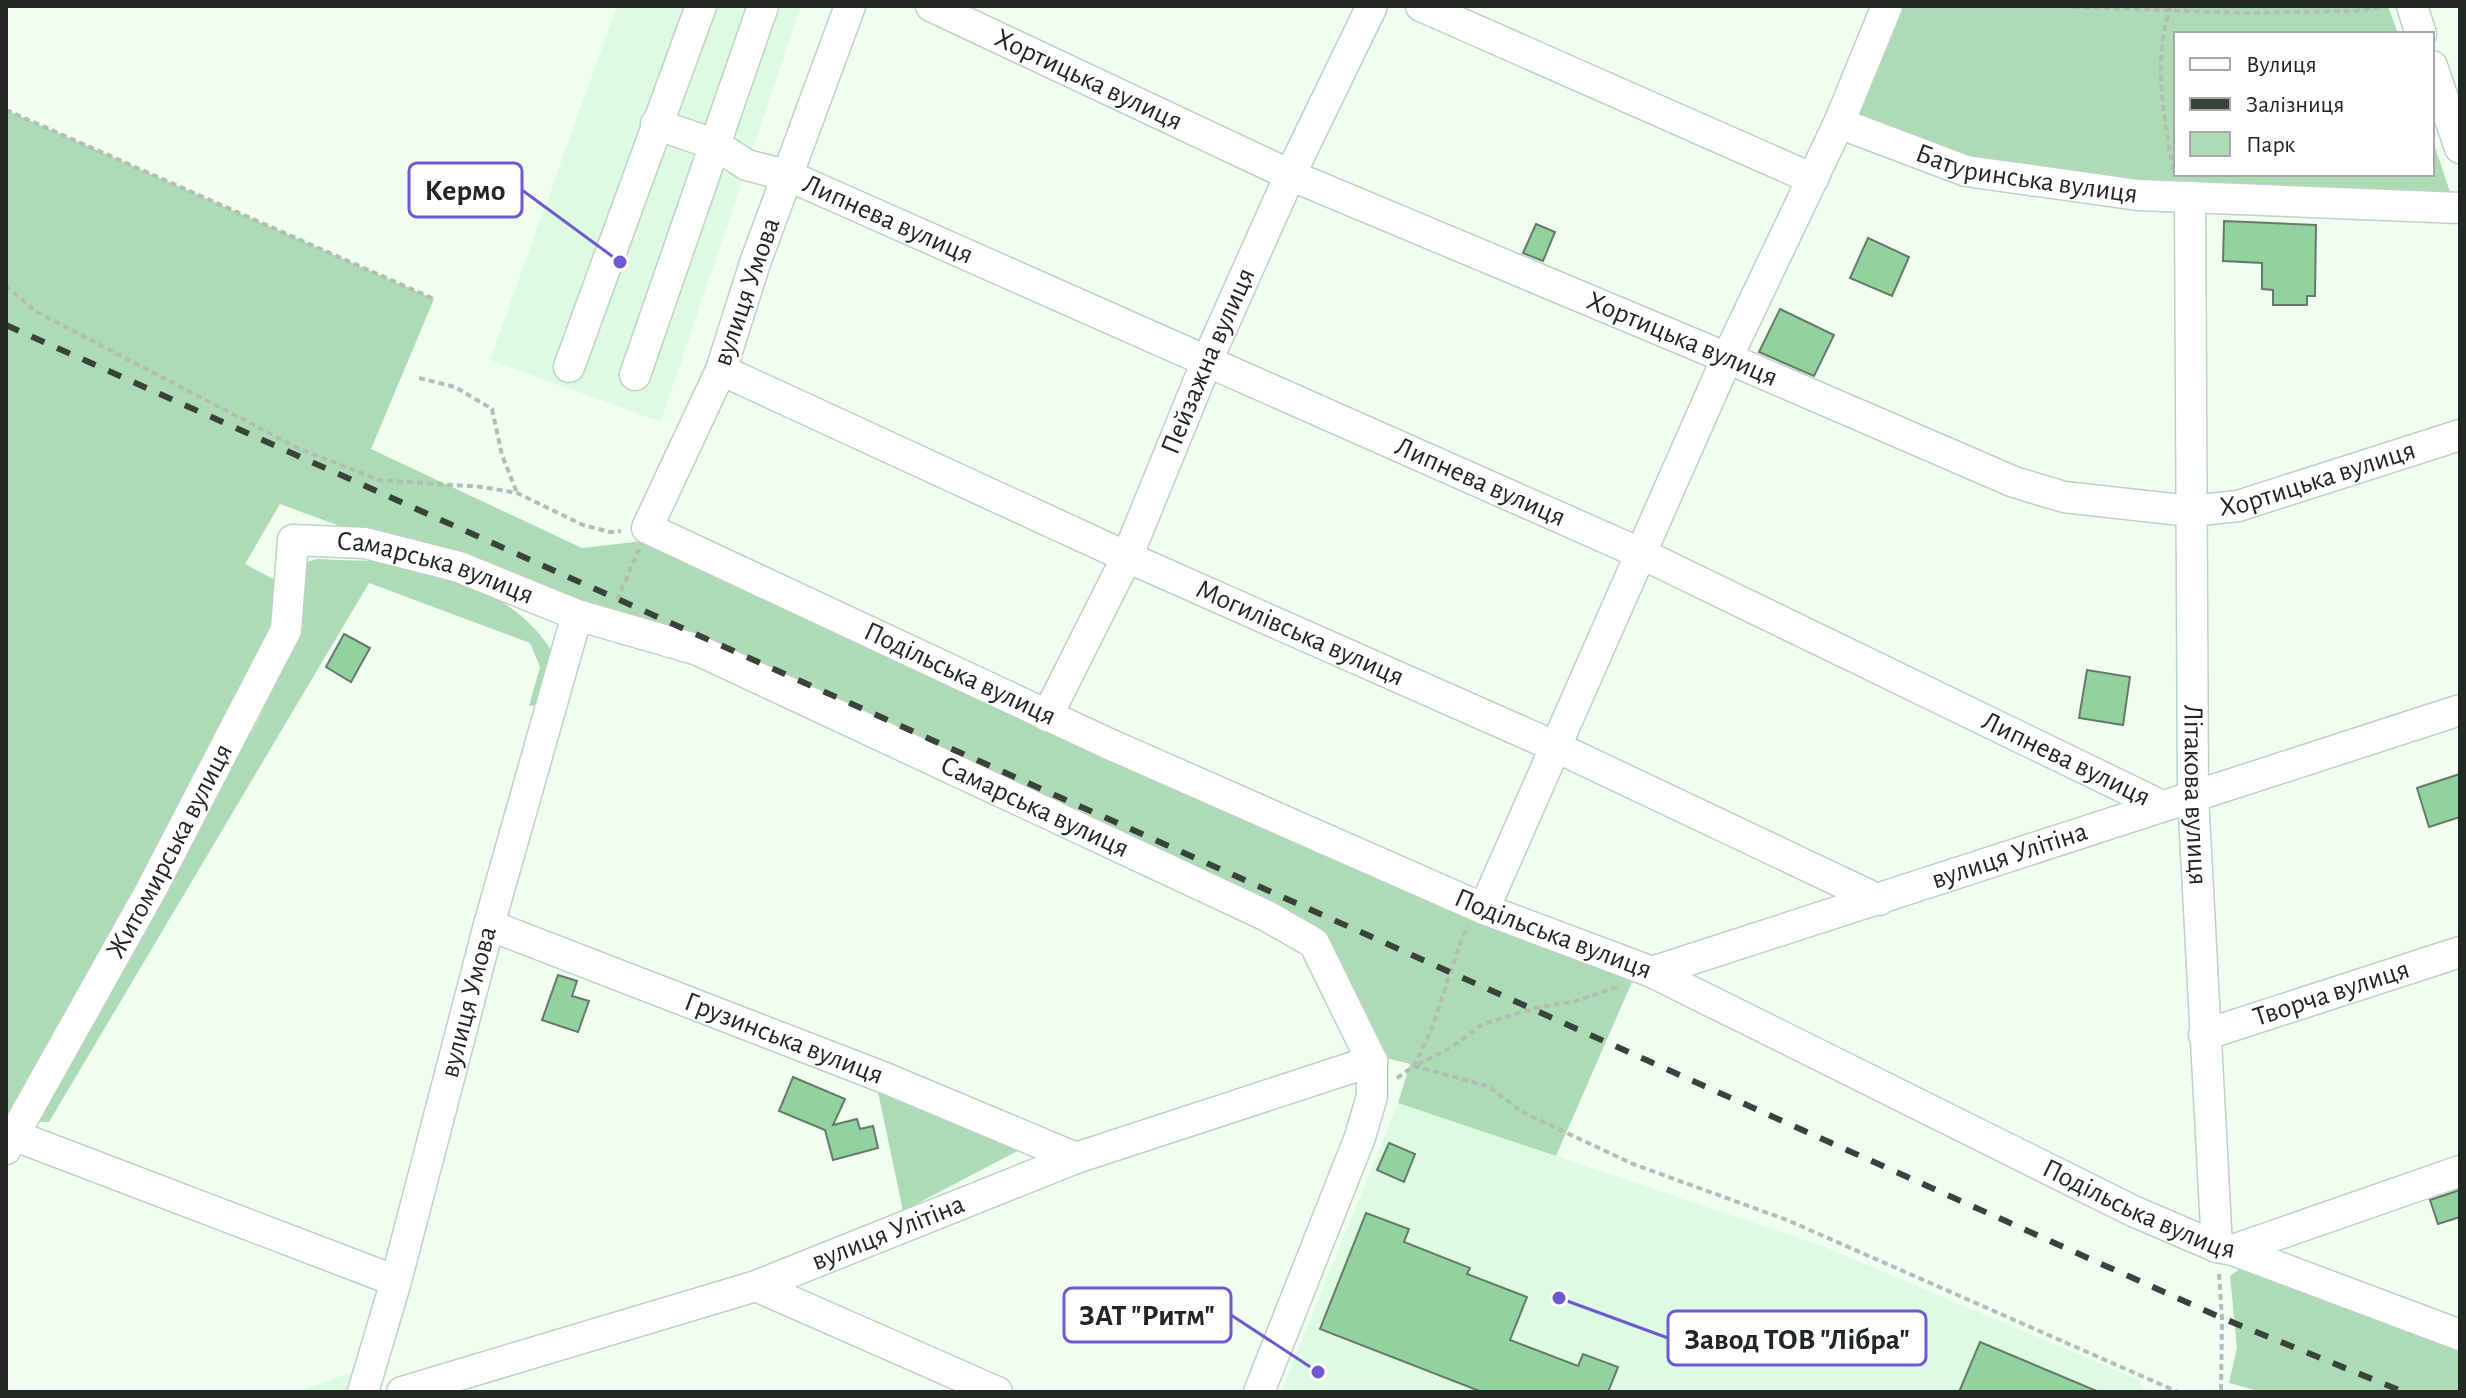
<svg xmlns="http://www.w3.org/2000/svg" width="2466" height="1398" viewBox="0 0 2466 1398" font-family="'Alegreya Sans',sans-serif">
	<rect width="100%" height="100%" fill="#f0fef2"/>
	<!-- built -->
	<g fill="#ddfbe2">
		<polygon points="617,6 801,6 661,422 490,360"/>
		<polygon points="1398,1103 1820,1245 2139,1380 2146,1392 1281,1392"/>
		<polygon points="363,1368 353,1392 297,1392"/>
	</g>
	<!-- green -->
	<g fill="#acdbb5">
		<polygon points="1898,6 2388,6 2398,34 2176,34 2176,174 2432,174 2432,138 2457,213 1968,167 1847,119"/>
		<polygon points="6,110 434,299 371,449 582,548 643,541 1632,982 1556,1156 1398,1103 1410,1064 1382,1057 1335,960 611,614 345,528 280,504 245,564 275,580 272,638 6,1121"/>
		<path d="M 317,559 C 344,561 372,559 398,564 C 458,574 533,605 558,664 L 542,704 L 529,706 L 540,667 L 530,643 L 369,583 L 49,1122 L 40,1122 L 216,783 L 256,725 L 293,645 L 303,604 L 303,563 Z"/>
		<polygon points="878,1092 1023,1148 903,1211"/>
		<polygon points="2247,1263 2460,1344 2460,1392 2262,1392 2229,1383 2237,1348 2230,1276"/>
	</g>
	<!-- building -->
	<g fill="#92d29f" stroke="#667a6a" stroke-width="2">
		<polygon points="2224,221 2316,225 2315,296 2307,296 2307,305 2273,305 2273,290 2262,289 2262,263 2223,261"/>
		<polygon points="1536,224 1555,232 1543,261 1523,253"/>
		<polygon points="1868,238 1909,257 1892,296 1850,278"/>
		<polygon points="1780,309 1834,335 1814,376 1759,352"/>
		<polygon points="344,634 370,648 351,682 326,667"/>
		<polygon points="2087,670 2130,677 2123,725 2079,718"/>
		<polygon points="2460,774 2460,817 2429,827 2417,788"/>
		<polygon points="558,975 577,981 572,996 589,1001 578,1032 542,1020"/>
		<polygon points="793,1077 845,1099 833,1125 857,1119 860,1129 873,1126 878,1148 833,1160 825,1130 779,1111"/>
		<polygon points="1389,1143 1415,1154 1404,1182 1377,1170"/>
		<polygon points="2460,1190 2460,1217 2438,1224 2430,1200"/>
		<polygon points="1366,1213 1409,1229 1404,1242 1470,1268 1467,1274 1527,1297 1510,1340 1578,1366 1583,1354 1618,1367 1608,1392 1482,1392 1320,1329"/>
		<polygon points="1980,1342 2099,1392 1959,1392"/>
	</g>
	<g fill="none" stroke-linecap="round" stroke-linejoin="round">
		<defs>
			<g id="minor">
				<path id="s1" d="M 850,6 L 755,263 L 721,370 L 647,528 L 1107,743 L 1484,909 L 1652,972 L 2133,1211 L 2217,1247 L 2233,1250 L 2460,1335"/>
				<path id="s2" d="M 931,6 L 1290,175 L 1727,358 L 2014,482 L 2064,497 L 2190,511 L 2238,506 L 2460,435"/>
				<polyline points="1421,6 1813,179"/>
				<polyline points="2412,6 2421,34"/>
				<polyline points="2432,66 2460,148"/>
				<path id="s3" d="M 1839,123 L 1966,171 L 2138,195 L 2460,208"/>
				<path id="s4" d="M 656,124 L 716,145 L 747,165 L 789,176 L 1642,554 L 2162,806"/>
				<path id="s5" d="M 2190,197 L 2193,796 L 2217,1247"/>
				<polyline points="569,367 701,6"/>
				<path id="s6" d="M 721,370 L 1127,557 L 1554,746 L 1879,900"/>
				<polyline points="635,375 763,6"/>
				<path id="s7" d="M 1047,716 L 1127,557 L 1207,361 L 1290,175 L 1372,6"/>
				<polyline points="1484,909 1727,358 1839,123 1887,6"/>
				<path id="s8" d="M 489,925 L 885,1078 L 1076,1158"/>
				<path id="s9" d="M 1652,972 L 2460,710"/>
				<path id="s10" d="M 2204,1035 L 2460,952"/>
				<polyline points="13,1135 396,1281"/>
				<path id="s11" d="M 6,1149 L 151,890 L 286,630 L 293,540 L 365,543 L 459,567 L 577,615 L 698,650 L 1267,916 L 1314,943 L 1372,1061 L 1372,1096 L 1360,1137 L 1259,1392"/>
				<polyline points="2233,1250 2460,1171"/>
				<polyline points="756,1286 997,1392"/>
				<path id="s12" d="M 363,1392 L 396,1281 L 489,925 L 577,615"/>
				<path id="s13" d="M 402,1392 L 756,1286 L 1076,1158 L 1372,1061"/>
			</g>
		</defs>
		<!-- minor casing -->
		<use href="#minor" stroke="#bdd3c1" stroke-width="33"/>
		<!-- path -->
		<g stroke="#b1beb3" stroke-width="4" stroke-dasharray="6 4" stroke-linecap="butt">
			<polyline points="2054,6 2242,13 2355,11 2388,6"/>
			<path d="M 2171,6 C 2152,58 2164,117 2173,170"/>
			<polyline points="6,110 434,299"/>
			<polyline points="6,286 35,311 298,448 379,480 483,487 517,493 583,525 610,532 621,531"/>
			<polyline points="419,378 455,387 492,409 502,455 517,493"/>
			<polyline points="617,600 639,549"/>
			<polyline points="1617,987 1576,1001 1535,1008 1483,1024 1450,1048 1414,1066 1488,1086 1522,1112 1633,1164 1787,1220 2178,1392"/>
			<polyline points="1397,1078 1414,1066 1432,1028 1463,935 1470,927"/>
			<polyline points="2219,1274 2222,1318 2221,1392"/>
		</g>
		<!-- minor -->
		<use href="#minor" stroke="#fff" stroke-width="30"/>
		<!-- rail -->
		<polyline stroke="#3a433b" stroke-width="6" stroke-dasharray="14 14" stroke-linecap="butt" points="6,325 2222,1318 2404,1392"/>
	</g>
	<g text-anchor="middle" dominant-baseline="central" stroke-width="6" stroke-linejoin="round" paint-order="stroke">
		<!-- street labels -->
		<g font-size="28" fill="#202821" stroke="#fff">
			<text stroke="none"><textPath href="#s2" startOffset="174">Хортицька вулиця</textPath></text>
			<text stroke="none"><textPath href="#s3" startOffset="196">Батуринська вулиця</textPath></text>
			<text stroke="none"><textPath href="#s4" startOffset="252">Липнева вулиця</textPath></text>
			<text transform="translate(747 292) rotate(-71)">вулиця Умова</text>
			<text stroke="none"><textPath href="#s2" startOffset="822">Хортицька вулиця</textPath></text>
			<text stroke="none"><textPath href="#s7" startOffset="390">Пейзажна вулиця</textPath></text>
			<text stroke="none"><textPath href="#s2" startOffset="1494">Хортицька вулиця</textPath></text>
			<text stroke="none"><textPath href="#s4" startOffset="900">Липнева вулиця</textPath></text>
			<text stroke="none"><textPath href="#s11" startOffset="826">Самарська вулиця</textPath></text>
			<text stroke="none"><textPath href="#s6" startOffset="636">Могилівська вулиця</textPath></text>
			<text stroke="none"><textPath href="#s1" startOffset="906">Подільська вулиця</textPath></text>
			<text stroke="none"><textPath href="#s4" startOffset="1548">Липнева вулиця</textPath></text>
			<text stroke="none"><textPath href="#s5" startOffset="598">Літакова вулиця</textPath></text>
			<text stroke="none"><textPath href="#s11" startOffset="1474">Самарська вулиця</textPath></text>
			<text stroke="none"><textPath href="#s11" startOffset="340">Житомирська вулиця</textPath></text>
			<text stroke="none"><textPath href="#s9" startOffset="376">вулиця Улітіна</textPath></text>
			<text stroke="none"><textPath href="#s1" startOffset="1554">Подільська вулиця</textPath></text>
			<text stroke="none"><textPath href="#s10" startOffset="134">Творча вулиця</textPath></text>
			<text stroke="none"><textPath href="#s12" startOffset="404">вулиця Умова</textPath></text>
			<text stroke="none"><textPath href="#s8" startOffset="316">Грузинська вулиця</textPath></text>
			<text stroke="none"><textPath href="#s1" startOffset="2202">Подільська вулиця</textPath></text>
			<text stroke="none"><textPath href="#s13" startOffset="512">вулиця Улітіна</textPath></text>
		</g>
	</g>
	<!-- callouts -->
	<path fill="none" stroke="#6f59d3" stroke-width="3" d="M620 262L522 190M1318 1372L1231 1315M1559 1298L1668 1338"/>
	<g fill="#6f59d3" stroke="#fff" stroke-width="3">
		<circle cx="620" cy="262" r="8"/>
		<circle cx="1318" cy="1372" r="8"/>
		<circle cx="1559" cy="1298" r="8"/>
	</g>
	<g fill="#fff" stroke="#6f59d3" stroke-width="3">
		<rect x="409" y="163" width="113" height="54" rx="8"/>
		<rect x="1064" y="1288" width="167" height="54" rx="8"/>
		<rect x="1668" y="1311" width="258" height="54" rx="8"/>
	</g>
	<g font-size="30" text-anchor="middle" font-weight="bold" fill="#202821">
		<text x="465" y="200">Кермо</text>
		<text x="1147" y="1325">ЗАТ "Ритм"</text>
		<text x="1797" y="1349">Завод ТОВ "Лібра"</text>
	</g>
	<!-- border -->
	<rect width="2466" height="1398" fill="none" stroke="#202821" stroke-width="16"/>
	<!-- legend -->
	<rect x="2174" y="32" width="260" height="144" fill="#ffffff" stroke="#a6a9a6" stroke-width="2"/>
	<rect x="2190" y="58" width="40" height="12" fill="#ffffff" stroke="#a6a9a6" stroke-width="2"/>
	<text x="2246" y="72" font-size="24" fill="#202821">Вулиця</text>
	<rect x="2190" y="98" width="40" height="12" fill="#3a433b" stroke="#a6a9a6" stroke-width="2"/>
	<text x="2246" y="112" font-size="24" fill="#202821">Залізниця</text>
	<rect x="2190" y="132" width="40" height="24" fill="#acdbb5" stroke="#a6a9a6" stroke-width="2"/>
	<text x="2246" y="152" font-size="24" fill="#202821">Парк</text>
</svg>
